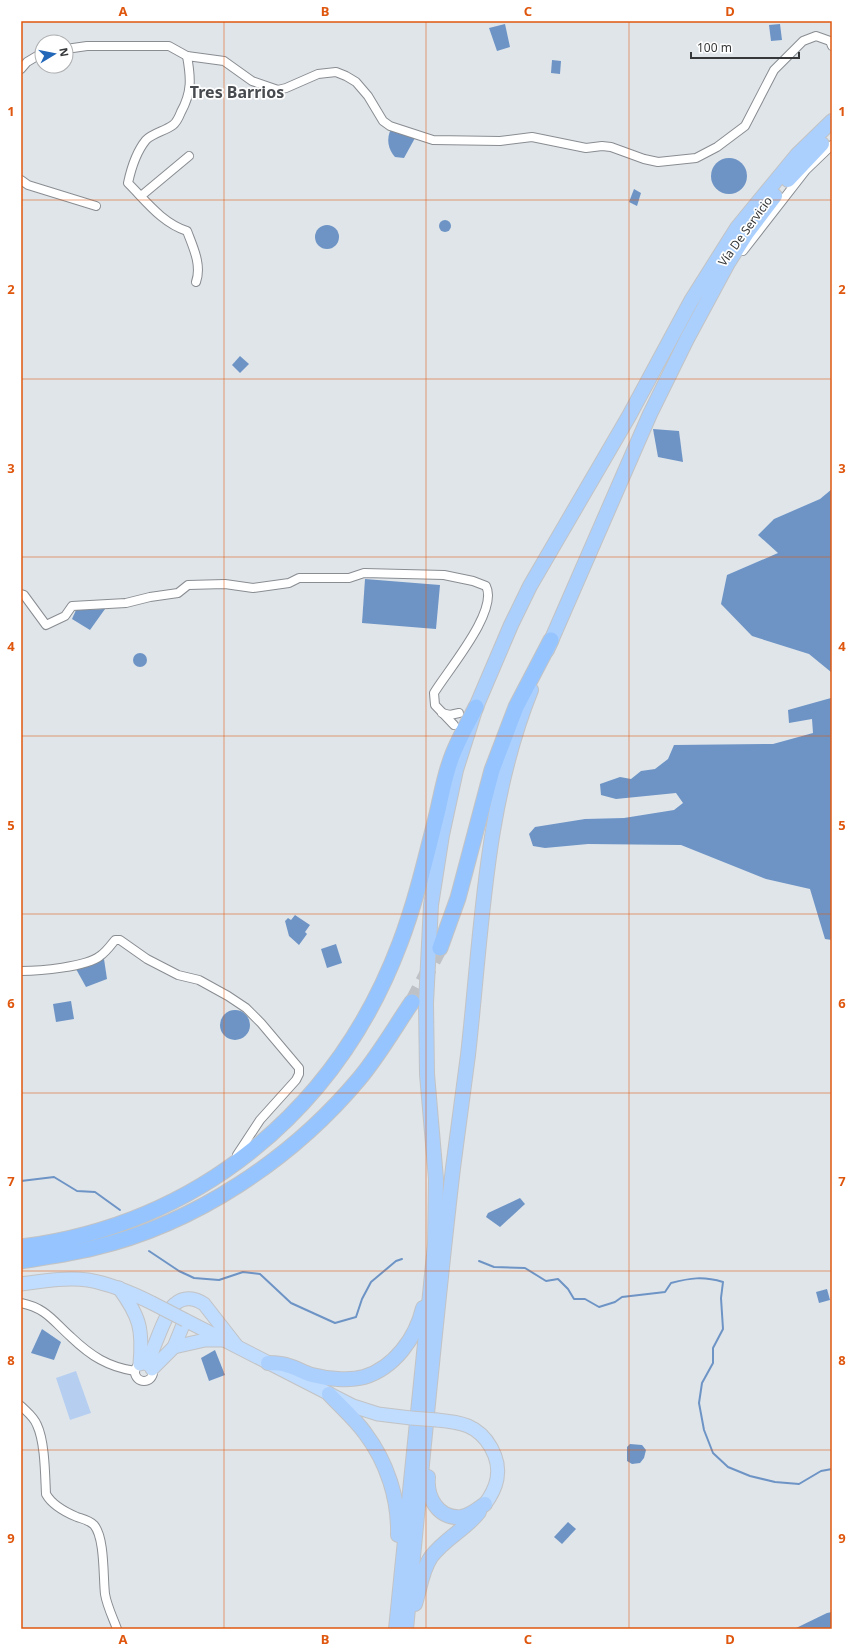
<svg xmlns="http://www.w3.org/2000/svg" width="853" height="1650" viewBox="0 0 853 1650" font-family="'Noto Sans',sans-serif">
	<rect width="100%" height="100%" fill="#e0e5ea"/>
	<!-- green -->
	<polygon fill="#b6cff0" points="76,1371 91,1413 70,1420 56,1378"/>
	<!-- water -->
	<g fill="#6d94c5">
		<polygon points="505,24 510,47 497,51 489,28"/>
		<polygon points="780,24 782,40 771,41 769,25"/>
		<polygon points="552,60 561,61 560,74 551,73"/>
		<path d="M 391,129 L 415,138 L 404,158 L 395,157 C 388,149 386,139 391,129 Z"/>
		<circle cx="729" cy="176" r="18"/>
		<polygon points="634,189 641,193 637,206 629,202"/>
		<circle cx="445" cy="226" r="6"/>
		<circle cx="327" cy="237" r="12"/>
		<polygon points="240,356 249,364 240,373 232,365"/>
		<polygon points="653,429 679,431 683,462 658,457"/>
		<polygon points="832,489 832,940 825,939 810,889 766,879 681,845 588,844 545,848 533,846 529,834 535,827 585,819 624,818 674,810 683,803 676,793 616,799 601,795 600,784 620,777 631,779 641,771 655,769 668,759 674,745 773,744 813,733 812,719 789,723 788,710 831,698 831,672 809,654 752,636 721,604 727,575 778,553 758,535 774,519 820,499"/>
		<polygon points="365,579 440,585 436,629 362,623"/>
		<polygon points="105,609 90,630 72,619 76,610"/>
		<circle cx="140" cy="660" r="7"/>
		<polygon points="295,915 310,925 305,932 307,934 299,945 289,936 285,921 288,918 291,920"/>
		<polygon points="336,944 342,963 327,968 321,949"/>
		<polygon points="104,959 107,979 86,987 76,969"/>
		<polygon points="71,1001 74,1019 56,1022 53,1004"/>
		<circle cx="235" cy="1025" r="15"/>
		<polygon points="520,1198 525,1204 500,1227 486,1217 488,1213"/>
		<polygon points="827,1289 830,1300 819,1303 816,1292"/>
		<polygon points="42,1329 61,1342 54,1360 31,1353"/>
		<polygon points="215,1350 225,1375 209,1381 201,1358"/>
		<polygon points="630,1444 642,1445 646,1450 644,1458 640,1463 632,1464 627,1461 627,1447"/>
		<polygon points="568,1522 576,1529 562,1544 554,1537"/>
		<polygon points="832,1612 832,1629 794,1629 827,1613"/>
	</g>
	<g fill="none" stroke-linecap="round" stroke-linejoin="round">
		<!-- stream -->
		<g stroke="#6d94c5" stroke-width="2">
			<polyline points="21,1181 54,1177 77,1191 95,1192 120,1210"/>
			<polyline points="149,1251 179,1271 194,1278 219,1280 243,1272 260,1274 291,1303 335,1323 356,1317 362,1299 371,1282 396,1261 402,1259"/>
			<path d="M 479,1261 L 494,1267 L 525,1268 L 546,1281 L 558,1279 L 568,1289 L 574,1299 L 585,1299 L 599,1307 L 615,1302 L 622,1297 L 665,1292 L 671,1283 C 690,1278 703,1276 723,1282 L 721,1298 L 723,1329 L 713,1348 L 713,1363 L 702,1383 L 699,1403 L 704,1430 L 713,1453 L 728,1467 L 750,1476 L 775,1482 L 799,1484 L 821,1471 L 832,1469"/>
		</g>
		<!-- motorway-tunnel -->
		<polyline stroke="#bec2c7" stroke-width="15" stroke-dasharray="15 8" stroke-linecap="butt" points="412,1002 440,948"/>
		<defs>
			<g id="minor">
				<polyline points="66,49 87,46 169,46 187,56 224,61 252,81 278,90 286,88 318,74 336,72 346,76 356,82 368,96 383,121 390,126 433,140 500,141 532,137 586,148 602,146 611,147 644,159 658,162 696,158 717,147 745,126 774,70 803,41 816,36 830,41 832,46"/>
				<path d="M 187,56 C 191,78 192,92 181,112 C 179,117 177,122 173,125 C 165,131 153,133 146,140 C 137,151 131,169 128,183 C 146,201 162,223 187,231 C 193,247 202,265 196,282"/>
				<polyline points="21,69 27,62 42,53"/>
				<polyline points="21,180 28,185 96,206"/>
				<polyline points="141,196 189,156"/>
				<polyline points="743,251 806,170 832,145"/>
				<path d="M 21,594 L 24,595 L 46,625 L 65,616 L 72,606 L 126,603 L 150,597 L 178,593 L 188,585 L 225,584 L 253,588 L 289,583 L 299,578 L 349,578 L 364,573 L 444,575 L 473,581 L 486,586 C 499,611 447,671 434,693 L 435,705 L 454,725"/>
				<polyline points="442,713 450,715 459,713"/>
				<path d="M 21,971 C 40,971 86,967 100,956 C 106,952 111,945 115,940 L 120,940 L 147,959 L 178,975 L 199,980 L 228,996 L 246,1008 L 261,1023 L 299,1068 L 299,1074 L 296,1080 L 260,1120 L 237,1155"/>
				<path d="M 21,1303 C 46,1308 53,1321 71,1337 C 91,1356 108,1367 135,1371"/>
				<circle cx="144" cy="1372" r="9"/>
				<path d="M 21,1406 C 27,1412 34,1417 37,1425 C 45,1442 45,1474 46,1494 C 52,1505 65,1512 77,1517 C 83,1519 89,1520 94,1525 C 105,1538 103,1577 105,1594 C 107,1606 113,1618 117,1629"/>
			</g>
			<g id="primary">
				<path d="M 21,1284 C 43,1281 66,1277 88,1280 C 111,1284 132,1293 152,1303"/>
				<path d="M 119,1288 C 140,1317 143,1329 140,1364"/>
				<polyline points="174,1347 205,1340 221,1340"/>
				<path d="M 147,1364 C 153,1351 166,1311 175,1304 C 184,1296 195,1298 204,1304 L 236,1345"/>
				<polyline points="152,1369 174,1347 185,1320 353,1406 378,1414 411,1418"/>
				<path d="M 437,1420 C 448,1421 458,1422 468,1426 C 487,1434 501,1458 497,1479 C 495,1489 491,1496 485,1504"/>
			</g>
			<g id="trunk">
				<polyline points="788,180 822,144"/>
				<polyline points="547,650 650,414 687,339 728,263 747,233 775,196"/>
				<path d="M 268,1363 C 275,1363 282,1363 289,1366 C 297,1368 304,1373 312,1375 C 327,1379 349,1381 364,1377 C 394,1368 416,1338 423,1308"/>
				<path d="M 329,1394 C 341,1407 355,1419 365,1433 C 387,1462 399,1499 398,1535"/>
				<path d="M 428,1477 C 426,1497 438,1519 461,1517 C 470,1516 478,1509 485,1504"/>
				<path d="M 415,1604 C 420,1588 422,1570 431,1557 C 444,1539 466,1529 479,1512"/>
				<polyline points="396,1629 435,1245 436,1179 427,1074 426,1003 431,905 442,835 456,770 476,707 511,625 530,586 629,416 691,301 737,228 755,206 797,155 832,121"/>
				<path d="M 406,1629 C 421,1476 435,1322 453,1168 C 458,1131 463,1093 468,1055 C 482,931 484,807 531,690"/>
			</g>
			<g id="motorway">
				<polyline points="440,948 458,898 492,770 516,707 551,640"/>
				<path d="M 21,1247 C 199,1224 337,1110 400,943 C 416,901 426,857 437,814 C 441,797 444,779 450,762 C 456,743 467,725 476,707"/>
				<path d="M 21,1261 C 45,1257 69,1254 93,1248 C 195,1224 292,1159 359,1079 C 379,1055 395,1027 412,1002"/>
			</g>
		</defs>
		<!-- minor casing -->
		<use href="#minor" stroke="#898d92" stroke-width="10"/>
		<!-- primary casing -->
		<use href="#primary" stroke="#c2c3c4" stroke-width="15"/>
		<!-- trunk casing -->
		<use href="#trunk" stroke="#c2c3c4" stroke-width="16"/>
		<!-- motorway casing -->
		<use href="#motorway" stroke="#c2c3c4" stroke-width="17"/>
		<!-- minor -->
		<use href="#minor" stroke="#fff" stroke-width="8"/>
		<!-- primary -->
		<use href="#primary" stroke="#c0dcfe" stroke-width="13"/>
		<!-- trunk -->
		<use href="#trunk" stroke="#abd0fe" stroke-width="14"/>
		<!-- motorway -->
		<use href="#motorway" stroke="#96c4fe" stroke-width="15"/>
		<defs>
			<g id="primary-bridge">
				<polyline points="152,1303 185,1320"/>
				<polyline points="411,1418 437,1420"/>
			</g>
		</defs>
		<!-- primary-bridge casing -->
		<use href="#primary-bridge" stroke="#c2c3c4" stroke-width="15" stroke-linecap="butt"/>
		<!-- primary-bridge -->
		<use href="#primary-bridge" stroke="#c0dcfe" stroke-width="13"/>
	</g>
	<!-- grid -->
	<path fill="none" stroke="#df570e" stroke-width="1" stroke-opacity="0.55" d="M 224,21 L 224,1629M 426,21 L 426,1629M 629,21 L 629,1629M 21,200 L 832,200M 21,379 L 832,379M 21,557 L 832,557M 21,736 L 832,736M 21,914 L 832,914M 21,1093 L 832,1093M 21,1271 L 832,1271M 21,1450 L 832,1450"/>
	<g text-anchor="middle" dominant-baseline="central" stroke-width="3.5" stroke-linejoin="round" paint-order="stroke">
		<!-- street labels -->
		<g font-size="12" fill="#353739" stroke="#fff">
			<text transform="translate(745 231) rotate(-54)">Vía De Servicio</text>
		</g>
		<!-- district labels -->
		<g font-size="16" font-weight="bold" fill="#474b4f" stroke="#fff">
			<text x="237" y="92">Tres Barrios</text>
		</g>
	</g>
	<!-- border -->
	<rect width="853" height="1650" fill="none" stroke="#ffffff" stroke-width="44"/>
	<!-- north arrow -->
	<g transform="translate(54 54) rotate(80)"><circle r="19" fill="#ffffff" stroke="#aeafb0"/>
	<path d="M0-3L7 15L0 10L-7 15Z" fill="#2267b8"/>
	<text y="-6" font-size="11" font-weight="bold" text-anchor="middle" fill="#353739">N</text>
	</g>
	<!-- scale -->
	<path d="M691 52v6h108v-6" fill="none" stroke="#353739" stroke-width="2"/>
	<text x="697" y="52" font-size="12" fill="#353739" stroke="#ffffff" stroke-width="3" paint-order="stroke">100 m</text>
	<rect x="22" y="22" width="809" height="1606" fill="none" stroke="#df570e" stroke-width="1.5"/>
	<g font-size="13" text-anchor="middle" font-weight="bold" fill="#df570e">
		<text x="123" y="16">A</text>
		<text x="325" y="16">B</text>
		<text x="528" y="16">C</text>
		<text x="730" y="16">D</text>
		<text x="11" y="116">1</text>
		<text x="842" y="116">1</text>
		<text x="11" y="294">2</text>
		<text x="842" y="294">2</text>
		<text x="11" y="473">3</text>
		<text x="842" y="473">3</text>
		<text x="11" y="651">4</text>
		<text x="842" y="651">4</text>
		<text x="11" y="830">5</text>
		<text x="842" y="830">5</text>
		<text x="11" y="1008">6</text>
		<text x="842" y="1008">6</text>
		<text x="11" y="1186">7</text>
		<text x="842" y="1186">7</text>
		<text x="11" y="1365">8</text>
		<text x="842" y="1365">8</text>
		<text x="11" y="1543">9</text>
		<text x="842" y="1543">9</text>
		<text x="123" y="1644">A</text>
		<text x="325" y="1644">B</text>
		<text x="528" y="1644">C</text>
		<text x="730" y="1644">D</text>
	</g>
</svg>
